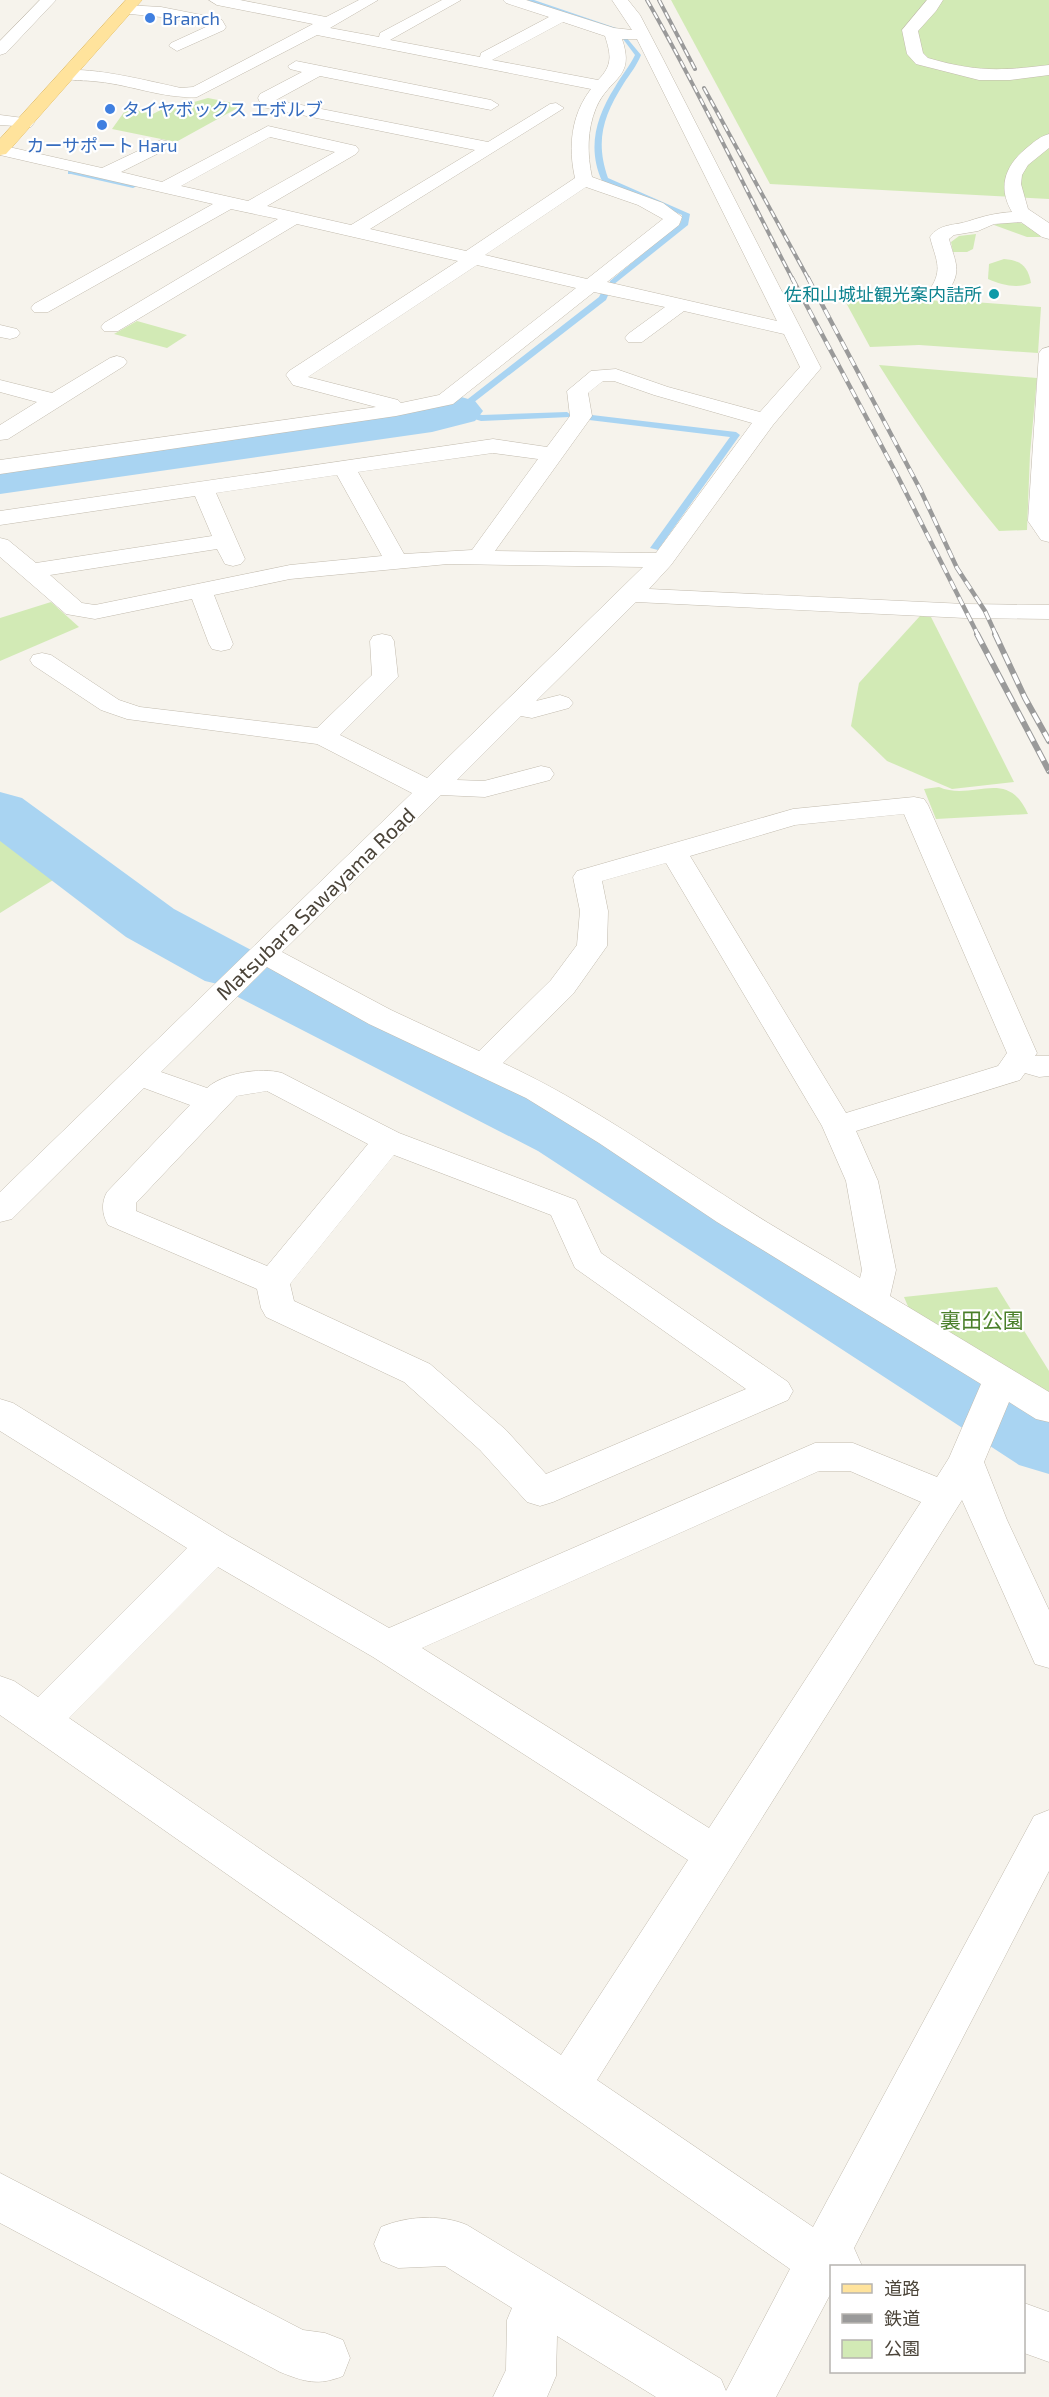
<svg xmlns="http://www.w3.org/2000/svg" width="1049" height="2397" viewBox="0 0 1049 2397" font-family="'Exo 2','Noto Sans JP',sans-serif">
	<rect width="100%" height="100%" fill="#f6f3ec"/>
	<!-- green -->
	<g fill="#d2eab5">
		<polygon points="671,0 1049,0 1049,199 770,184"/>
		<polygon points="208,98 243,105 176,142 112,129 127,108 153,114 172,104 180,106"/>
		<path d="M 1004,222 C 1018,222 1034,223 1041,237 L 1027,237 L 994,225 Z"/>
		<polygon points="976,234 973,249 967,252 953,252 951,242 959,236"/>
		<path d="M 1004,259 C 1020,260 1028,266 1031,283 C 1017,289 1002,285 988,279 L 989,264 Z"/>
		<polygon points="844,299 960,301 1041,307 1038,353 919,345 870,347"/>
		<polygon points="137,321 187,335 167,348 114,334"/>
		<path d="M 879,365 L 1037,378 L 1030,454 L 1027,530 L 999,531 C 955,478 915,423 879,365 Z"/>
		<polygon points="51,602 79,627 0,661 0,618"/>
		<polygon points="920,616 931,617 1014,782 952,789 887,761 851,726 859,683"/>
		<path d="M 939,787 C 973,802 1007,766 1028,814 L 936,819 L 924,789 Z"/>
		<polygon points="0,835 58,877 0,913"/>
		<polygon points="997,1287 1049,1371 1049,1396 910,1311 904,1297"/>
	</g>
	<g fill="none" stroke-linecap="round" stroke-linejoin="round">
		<!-- stream -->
		<g fill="#a9d4f2" fill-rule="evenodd">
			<polygon points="525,0 534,0 628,32 623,33"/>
			<path d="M 626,37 L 641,55 C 637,65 630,74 624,83 C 603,116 595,141 608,178 L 690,214 L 688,225 L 613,285 L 610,285 L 610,281 L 681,222 L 682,215 L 602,181 C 587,148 596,117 615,87 C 621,76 630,66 635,55 L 623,39 Z"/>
			<polygon points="68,170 133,184 137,186 133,188 71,174 68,174"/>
			<polygon points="602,291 609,293 606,300 464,410 482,415 567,412 571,415 570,417 481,421 455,413 455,409 599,297"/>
			<polygon points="592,415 736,432 740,435 658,550 650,548 730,437 589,420 588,418"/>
		</g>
		<!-- river -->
		<g fill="#a9d4f2" fill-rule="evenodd">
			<polygon points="458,396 475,401 483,411 475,421 432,432 0,494 0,462 432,402"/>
			<polygon points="0,792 22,798 174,909 253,951 258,958 280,964 590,1117 1049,1401 1049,1474 1019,1465 538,1151 232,994 226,986 205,981 126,937 0,841"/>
		</g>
		<defs>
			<g id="minor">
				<polygon points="40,0 56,0 6,53 0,55 0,41"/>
				<path d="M 209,0 L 240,0 L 326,17 L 359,0 L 378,0 L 330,28 L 379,37 L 380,33 L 442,0 L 461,0 L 390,40 L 480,57 L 481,53 L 549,17 L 506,3 L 503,0 L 526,0 L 614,28 L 632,30 L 612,0 L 628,0 L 640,15 L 662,57 L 821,368 L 773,425 L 671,565 L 649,589 L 965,604 L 1049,605 L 1049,619 L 965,618 L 636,602 L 536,701 L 560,695 L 569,698 L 573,703 L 569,708 L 532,718 L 521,716 L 457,780 L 484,781 L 541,766 L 550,768 L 554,774 L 550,780 L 485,797 L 441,795 L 282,952 L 391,1010 L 479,1051 L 551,980 L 577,945 L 580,911 L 573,877 L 577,871 L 793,809 L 914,797 L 924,799 L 928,805 L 1037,1053 L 1035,1056 L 1049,1056 L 1049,1076 L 1039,1077 L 1025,1073 L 1020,1080 L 856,1131 L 878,1181 L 896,1270 L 890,1296 L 1049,1392 L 1049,1422 L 1036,1419 L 1009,1402 L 984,1462 L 1007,1520 L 1049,1610 L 1049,1668 L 1035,1664 L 962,1500 L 597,2080 L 813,2227 L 1034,1816 L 1049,1810 L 1049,1871 L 854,2248 L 862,2266 L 832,2266 L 832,2291 L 776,2397 L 656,2397 L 557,2336 L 556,2376 L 547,2397 L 493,2397 L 506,2370 L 507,2320 L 512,2308 L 445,2266 L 398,2268 L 381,2261 L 374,2244 L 381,2227 C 407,2216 441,2214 467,2225 L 721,2379 L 726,2391 L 790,2269 L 0,1715 L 0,1676 L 14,1681 L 38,1697 L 187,1548 L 0,1431 L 0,1399 L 13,1403 L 227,1535 L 389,1628 L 815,1443 L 853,1443 L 937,1477 L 949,1458 L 981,1384 L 717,1222 L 599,1143 L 526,1098 L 369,1024 L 267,967 L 161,1072 L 207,1088 C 223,1073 261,1067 282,1073 L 399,1133 L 576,1200 L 601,1253 L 788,1382 L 793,1391 L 788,1400 L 553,1502 L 540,1506 L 527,1502 L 480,1450 L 404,1382 L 266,1317 L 261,1308 L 257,1289 L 108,1225 C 102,1214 101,1203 107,1192 L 190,1105 L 144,1088 L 12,1219 L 0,1222 L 0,1192 L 412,793 L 317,744 L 127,719 L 101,710 L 33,665 L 30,660 L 33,655 L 42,653 L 51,655 L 119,700 L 140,707 L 317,728 L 372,675 L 370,641 L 373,636 L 382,634 L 391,636 L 394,641 L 398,677 L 340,735 L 427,778 L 643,567 L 448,564 L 290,579 L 214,595 L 233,644 L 230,649 L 221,651 L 212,649 L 209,644 L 192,599 L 95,619 L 66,614 L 0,557 L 0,538 L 8,540 L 36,563 L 212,536 L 195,496 L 0,525 L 0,511 L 493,439 L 547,447 L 570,416 L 567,391 L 591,371 L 616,369 L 668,387 L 760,412 L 800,367 L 784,334 L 684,311 L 642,342 L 628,342 L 625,338 L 628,334 L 665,307 L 594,292 L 453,404 L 396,416 L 0,474 L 0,460 L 376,407 L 293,385 L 286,375 L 289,371 L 458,261 L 297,224 L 118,331 L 104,331 L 101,327 L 104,323 L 278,219 L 231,209 L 48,312 L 34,312 L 31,308 L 34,304 L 213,204 L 0,155 L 0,145 L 102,168 L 161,140 L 167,141 L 170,145 L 167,149 L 121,172 L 162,182 L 268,126 L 356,146 L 359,150 L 356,154 L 267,206 L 351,225 L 475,150 L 262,107 L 258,98 L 260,94 L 302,72 L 290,69 L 288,66 L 296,61 L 491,100 L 499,105 L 491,110 L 320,76 L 276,100 L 488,142 L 550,104 L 556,103 L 564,108 L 370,229 L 466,251 L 575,178 C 568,147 571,115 591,89 L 317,35 L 197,97 C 161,99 127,83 91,81 C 82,80 67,82 61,74 C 72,61 161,84 181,88 L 193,87 L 313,24 L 217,5 ZM 563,22 L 605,36 C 611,55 613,65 598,80 L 492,60 ZM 622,39 L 637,39 L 777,321 L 607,282 L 679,225 L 682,217 L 663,203 L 592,177 C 587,154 587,130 596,108 C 609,77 636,79 622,39 ZM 270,137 L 335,152 L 248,201 L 181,186 ZM 586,187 L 638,205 L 663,219 L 587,279 L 485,255 ZM 477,265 L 576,288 L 439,395 L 401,403 L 398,400 L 308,377 ZM 603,381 L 614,381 L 654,395 L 752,423 L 656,553 L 495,551 L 592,416 L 588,393 ZM 493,453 L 538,459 L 472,550 L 404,554 L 358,472 ZM 337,475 L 382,556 L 290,565 L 95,605 L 82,603 L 50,575 L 217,549 L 225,564 L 233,566 L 241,564 L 245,559 L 216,493 ZM 904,814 L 1007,1053 L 998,1066 L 846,1113 L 690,856 L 795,825 ZM 666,863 L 822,1126 L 846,1181 L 862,1270 L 860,1278 C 820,1253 778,1230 738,1204 C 661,1155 587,1102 503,1063 L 573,994 L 607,946 L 608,911 L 602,881 ZM 267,1091 L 368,1144 L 267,1266 L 136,1211 L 136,1203 L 237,1096 ZM 394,1155 L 551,1215 L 575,1268 L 746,1389 L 546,1474 L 506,1430 L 430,1364 L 294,1301 L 290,1284 ZM 819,1471 L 850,1471 L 921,1502 L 709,1828 L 422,1648 ZM 218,1567 L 373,1657 L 688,1860 L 561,2055 L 69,1718 Z"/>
				<path d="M 927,0 L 943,0 L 936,11 L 918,31 L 923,53 L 928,58 C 976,72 1000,71 1049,65 L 1049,75 L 1010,80 L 979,80 L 916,64 L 907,54 L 902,30 Z"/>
				<polygon points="125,5 161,7 217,18 222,20 226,27 224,30 177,51 169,46 171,43 208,26 161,17 120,13 117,10 120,7"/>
				<polygon points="0,115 31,119 34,123 31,127 0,125"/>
				<path d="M 1049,134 L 1049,148 L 1028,165 L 1022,175 L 1021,184 L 1028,209 L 1049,223 L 1049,239 L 1042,237 L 1021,222 L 994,224 L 978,231 L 954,235 L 949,239 C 955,263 963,270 947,293 L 933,293 L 930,289 C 944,269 935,258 930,237 C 940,223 954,226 969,221 C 984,216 996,213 1012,212 C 996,185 1007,163 1029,146 C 1035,141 1041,136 1049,134 Z"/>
				<polygon points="0,325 17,329 20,333 17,337 10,339 0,337"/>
				<polygon points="1049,347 1049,542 1041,540 1028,521 1039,353 1042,349"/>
				<polygon points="117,356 124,358 127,362 124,366 8,439 0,440 0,425 37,402 0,392 0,380 52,393 110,358"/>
				<path d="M 0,2173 L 303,2330 L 325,2333 L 343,2340 L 350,2358 L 343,2376 C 318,2386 305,2382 280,2372 L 0,2223 Z"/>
				<polygon points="1024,2303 1049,2312 1049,2362 1024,2353"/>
			</g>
			<polygon id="major" points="126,0 142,0 6,154 0,155 0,139"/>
		</defs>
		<!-- minor casing -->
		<use href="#minor" stroke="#c2bbae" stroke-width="1"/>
		<!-- major casing -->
		<use href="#major" stroke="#e6c16a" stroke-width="1"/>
		<!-- minor -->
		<use href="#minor" fill="#fff" fill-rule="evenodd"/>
		<!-- major -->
		<use href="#major" fill="#ffe39c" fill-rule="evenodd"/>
		<defs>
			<g id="rail-far2">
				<path d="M 647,0 C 699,91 744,187 793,280"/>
				<polyline points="659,0 695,69"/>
				<polyline points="704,88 809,280"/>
			</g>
			<g id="rail-far1">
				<polyline points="792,278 896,473 978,635"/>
				<polyline points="808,278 920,489 957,568 985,611 996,635"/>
			</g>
			<g id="rail">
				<polyline points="977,634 1049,771"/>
				<polyline points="995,634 1025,698 1049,741"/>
			</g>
		</defs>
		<!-- rail-far2 casing -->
		<use href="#rail-far2" stroke="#9a9a9a" stroke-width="4"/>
		<!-- rail-far1 casing -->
		<use href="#rail-far1" stroke="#9a9a9a" stroke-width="4.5"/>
		<!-- rail casing -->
		<use href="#rail" stroke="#9a9a9a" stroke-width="6"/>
		<!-- rail-far2 -->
		<use href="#rail-far2" stroke="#fff" stroke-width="2" stroke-dasharray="7" stroke-linecap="butt"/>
		<!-- rail-far1 -->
		<use href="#rail-far1" stroke="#fff" stroke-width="3" stroke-dasharray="9" stroke-linecap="butt"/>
		<!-- rail -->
		<use href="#rail" stroke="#fff" stroke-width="4" stroke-dasharray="11" stroke-linecap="butt"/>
	</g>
	<!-- markers -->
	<g fill="#3f7fe0" stroke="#fff" stroke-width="2">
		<circle cx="150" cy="18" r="6"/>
		<circle cx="110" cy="109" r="6"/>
		<circle cx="102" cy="125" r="6"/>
	</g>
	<circle fill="#0f9aa8" stroke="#fff" stroke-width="2" cx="994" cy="294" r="6"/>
	<g text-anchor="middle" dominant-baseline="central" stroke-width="4.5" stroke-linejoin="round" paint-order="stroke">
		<!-- far-shop labels -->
		<g font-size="18" fill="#366cbe" stroke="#fff" text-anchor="start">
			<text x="162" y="18">Branch</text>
			<text x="122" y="109">タイヤボックス エボルブ</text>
			<text x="102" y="145" text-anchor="middle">カーサポート Haru</text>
		</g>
		<!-- far-culture labels -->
		<g font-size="18" fill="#0d838f" stroke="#fff" text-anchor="end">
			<text x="982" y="294">佐和山城址観光案内詰所</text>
		</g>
		<!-- street labels -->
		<g font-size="21" fill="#4b4439" stroke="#fff">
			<text transform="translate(315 903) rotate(-44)">Matsubara Sawayama Road</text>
		</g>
		<!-- park labels -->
		<g font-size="21" fill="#4a7f2a" stroke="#fff">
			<text x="982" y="1319">裏田公園</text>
		</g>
	</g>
	<!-- legend -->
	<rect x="830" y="2265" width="195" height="108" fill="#ffffff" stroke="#b7b4b0" stroke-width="1.5"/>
	<rect x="842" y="2284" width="30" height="9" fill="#ffe39c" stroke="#b7b4b0" stroke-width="1.5"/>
	<text x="884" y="2295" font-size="18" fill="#4b4439">道路</text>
	<rect x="842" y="2314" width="30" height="9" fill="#9a9a9a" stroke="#b7b4b0" stroke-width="1.5"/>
	<text x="884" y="2325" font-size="18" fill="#4b4439">鉄道</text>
	<rect x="842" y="2340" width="30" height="18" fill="#d2eab5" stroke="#b7b4b0" stroke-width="1.5"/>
	<text x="884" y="2355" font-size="18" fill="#4b4439">公園</text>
</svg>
